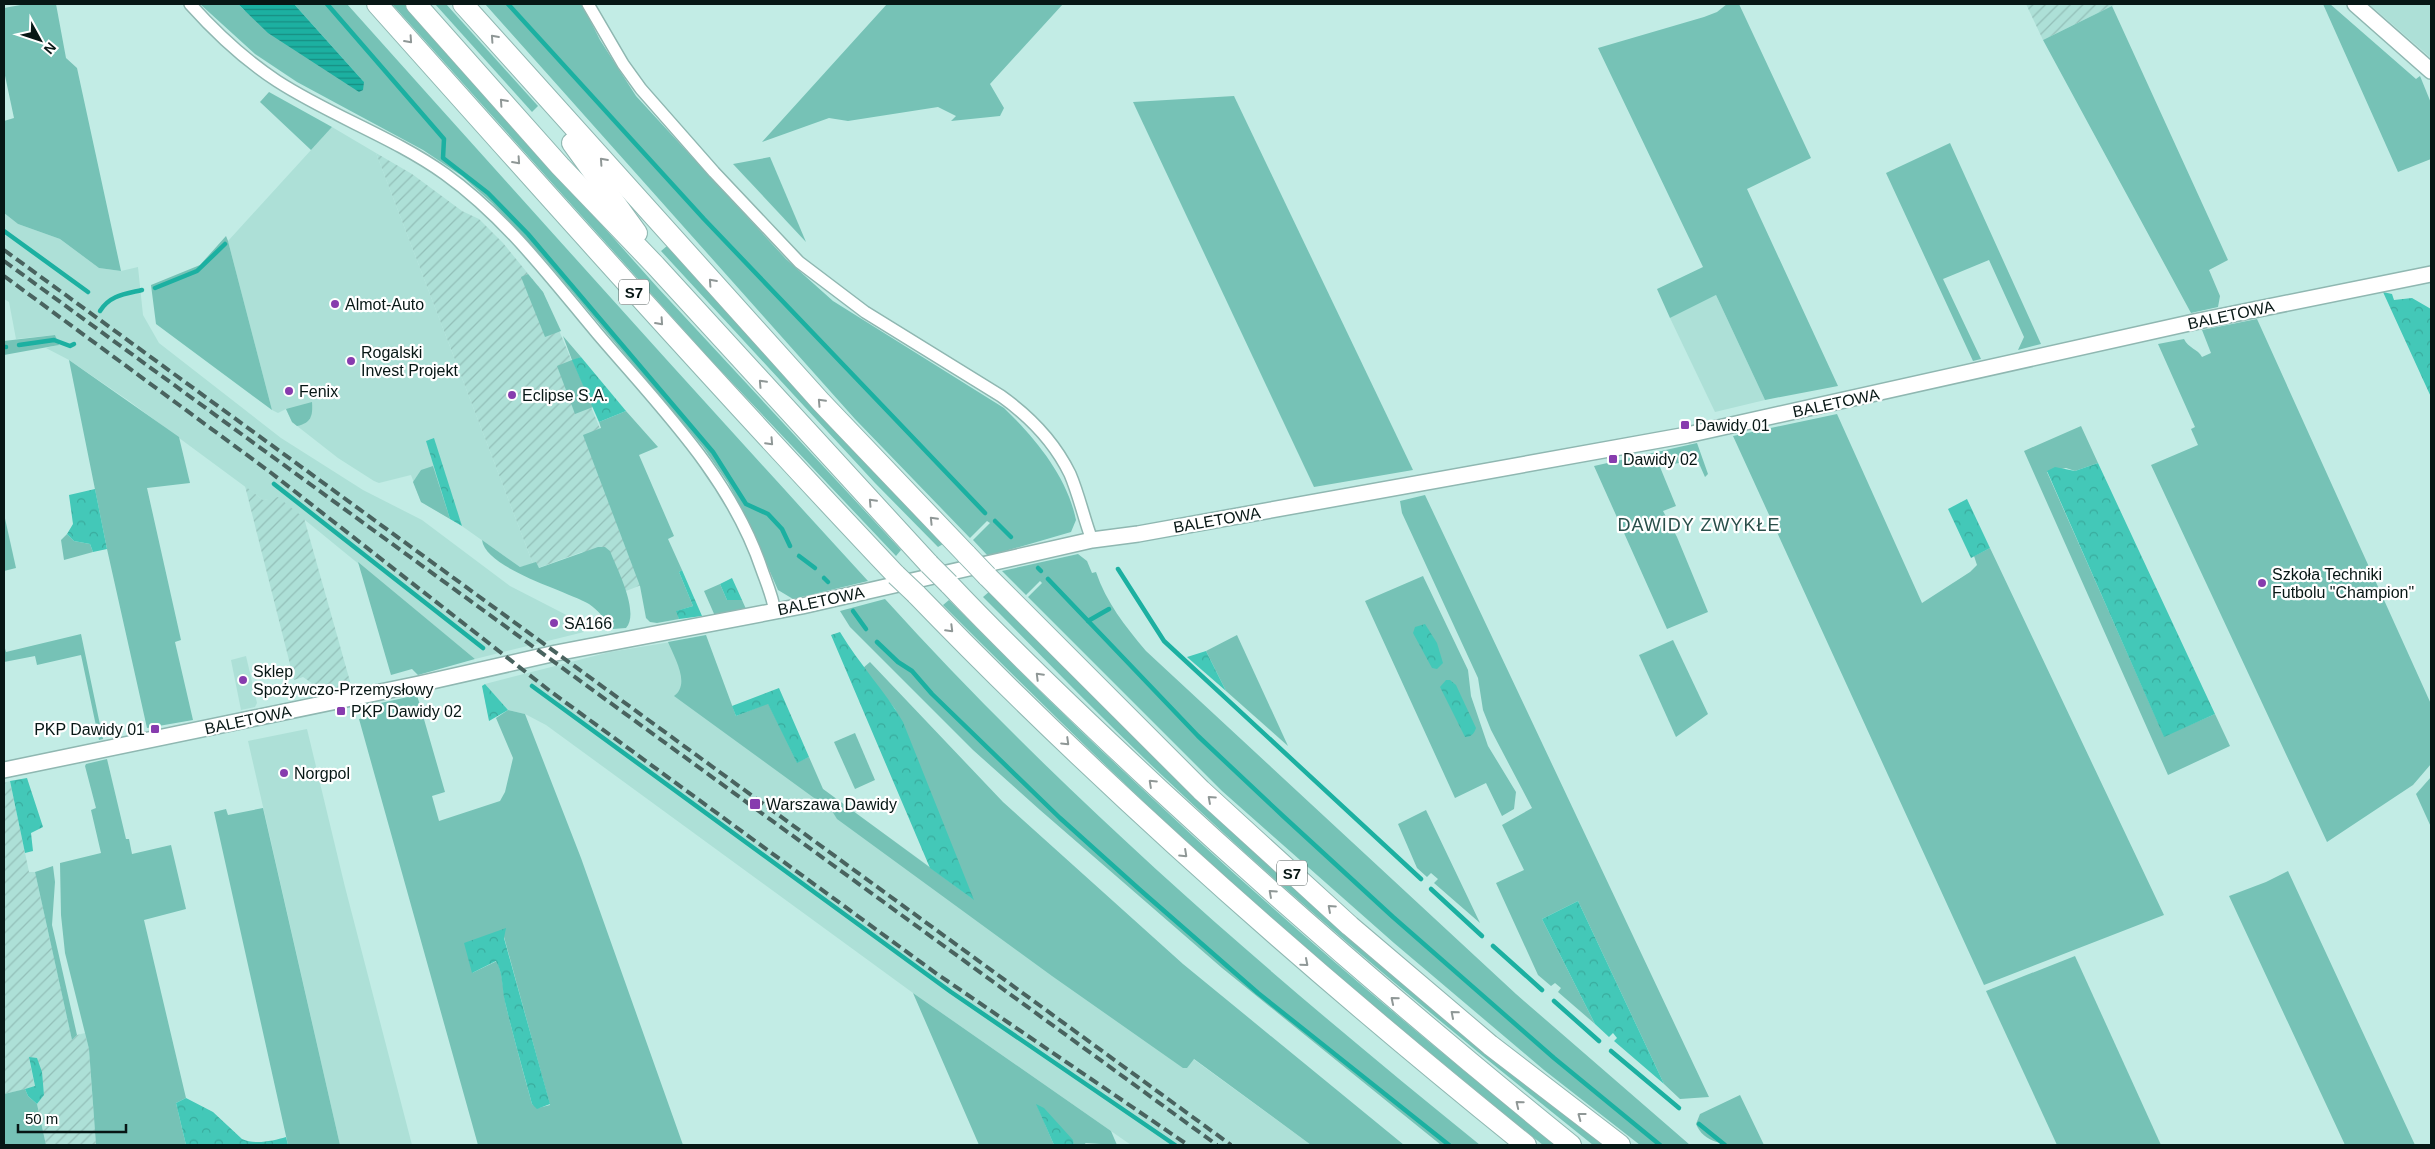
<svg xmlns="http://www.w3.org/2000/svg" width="2435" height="1149" viewBox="0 0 2435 1149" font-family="Helvetica,sans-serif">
	<defs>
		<pattern id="industrial-furrows" width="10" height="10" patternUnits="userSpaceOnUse" patternTransform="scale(1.25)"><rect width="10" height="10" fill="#ade0d7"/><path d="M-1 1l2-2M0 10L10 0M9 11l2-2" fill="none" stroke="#93bfb8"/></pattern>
		<pattern id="forest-crowns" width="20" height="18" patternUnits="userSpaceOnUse" patternTransform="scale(1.25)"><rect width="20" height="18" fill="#43c8b8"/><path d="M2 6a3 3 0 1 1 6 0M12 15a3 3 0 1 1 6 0" fill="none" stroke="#39ab9d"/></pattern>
		<pattern id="water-rules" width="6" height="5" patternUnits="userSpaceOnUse" patternTransform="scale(1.25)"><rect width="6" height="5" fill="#1cb0a1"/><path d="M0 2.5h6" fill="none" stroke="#178e82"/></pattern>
	</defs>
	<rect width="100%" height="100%" fill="#c2ece5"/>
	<!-- built -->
	<g fill="#ade0d7">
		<polygon points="2369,4 2431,4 2431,58"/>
		<polygon points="332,127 376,153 533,564 520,567 459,524 421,502 411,475 379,483 374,481 338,458 292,422 286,409 278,413 272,410 228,241"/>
		<polygon points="4,213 18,224 60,239 99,268 121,271 138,267 143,315 159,343 281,438 363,490 422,520 510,586 584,624 584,632 475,659 278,498 263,500 129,401 69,360 46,348 58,345 55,335 16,339 9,302 4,299"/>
		<polygon points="1716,295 1765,400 1715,412 1670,318"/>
		<polygon points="689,639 723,722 823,789 1311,1145 1131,1145 913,993 546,725 525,714 508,710 485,684 610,652"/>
		<polygon points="246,656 257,703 255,707 241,710 231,660"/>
		<polygon points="307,729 345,887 412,1145 340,1145 248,741"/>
	</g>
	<!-- industrial -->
	<g fill="url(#industrial-furrows)">
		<polygon points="2026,4 2116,4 2043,40"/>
		<polygon points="376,153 412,174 462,211 479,219 503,243 543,292 662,577 626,591 582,552 538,568 533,564"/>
		<polygon points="245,486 263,500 278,497 304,518 351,685 326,693 303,677 294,680"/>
		<polygon points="10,781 29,872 35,872 72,1040 77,1035 85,1033 89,1049 96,1145 46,1145 37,1104 44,1095 43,1087 29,1058 35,1087 4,1094 4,783"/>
	</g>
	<!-- green -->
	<g fill="#76c2b6" fill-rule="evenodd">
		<polygon points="26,4 56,4 66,58 77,68 121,271 99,268 60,239 18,224 4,213 4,121 14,118 4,71 4,8"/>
		<path d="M 200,4 L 238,4 L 244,10 L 364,82 L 294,4 L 347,4 C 520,197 693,390 868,581 L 793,599 L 778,590 L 746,517 L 728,483 L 703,447 L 546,261 L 492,203 L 462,176 L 423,150 L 297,82 L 255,54 Z"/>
		<polygon points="392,4 405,4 658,288 901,550 896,556 707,356"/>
		<polygon points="435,4 446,4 538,106 532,112"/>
		<path d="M 485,4 L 582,4 L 600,40 L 636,96 L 786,259 L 833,301 L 1004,408 C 1035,438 1067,476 1076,520 L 1071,532 L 988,556 L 973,540 L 990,523 L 987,521 L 970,538 L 855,419 Z"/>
		<polygon points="887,4 1063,4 990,84 1004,108 1000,116 951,121 956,116 938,107 848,121 829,118 762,142"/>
		<polygon points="1727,4 1739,4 1811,158 1747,189 1838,386 1765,400 1716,295 1670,318 1657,289 1703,267 1598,48 1704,17 1717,12"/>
		<polygon points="2323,4 2330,4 2416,79 2420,76 2431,103 2431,159 2398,172"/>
		<polygon points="2112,6 2228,260 2209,270 2220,296 2218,307 2191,313 2043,40"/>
		<polygon points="269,92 332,127 311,150 260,102"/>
		<polygon points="1234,96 1413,470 1314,487 1133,102"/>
		<polygon points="1950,143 2041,344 2018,350 2024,337 1989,260 1943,279 1981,359 1973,361 1886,173"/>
		<polygon points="770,157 806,242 733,164"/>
		<polygon points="226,236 228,241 272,410 156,324 151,285 200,265"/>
		<polygon points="667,246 841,438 943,544 938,547 875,483 661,251"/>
		<polygon points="528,274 543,292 561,331 545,337 521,277"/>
		<path d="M 2257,319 L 2431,704 L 2431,764 L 2413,785 L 2327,842 L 2151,465 L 2198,445 L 2191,429 L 2195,427 L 2158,344 L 2184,339 C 2188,348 2198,349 2202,357 L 2211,353 L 2202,330 Z"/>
		<polygon points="55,335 59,345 4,355 4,341"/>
		<polygon points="563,336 581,357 573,361 593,407 575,414 557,366 572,360"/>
		<polygon points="69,360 179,437 190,483 147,488 181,640 175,642 193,720 147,728 107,549"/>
		<path d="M 312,402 C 313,416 311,423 297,426 L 292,422 L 286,409 Z"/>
		<polygon points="626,411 658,447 639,455 674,536 668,539 682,570 679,572 693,606 677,611 679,619 657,623 650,622 646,618 640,586 583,435 601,428 599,422"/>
		<polygon points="1837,414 1922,603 1970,572 1977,565 1974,556 1990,548 2164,915 1984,985 1733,436"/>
		<polygon points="2081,426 2098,463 2075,471 2066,468 2047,472 2164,736 2215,714 2230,746 2168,775 2024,451"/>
		<polygon points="1697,443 1708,474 1705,477 1697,459 1660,467 1676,506 1663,511 1677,537 1708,612 1667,629 1594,466"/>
		<polygon points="433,466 450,519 421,502 413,482 421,470"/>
		<polygon points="1425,495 1709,1097 1680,1099 1664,1084 1578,901 1542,919 1595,1024 1558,992 1561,988 1555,983 1551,986 1538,975 1496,883 1524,870 1502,825 1532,808 1491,730 1483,710 1478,678 1402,513 1400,501"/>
		<polygon points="4,514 16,568 4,571"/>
		<polygon points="67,534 74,541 90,544 93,552 64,560 61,540"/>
		<path d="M 482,540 L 520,567 L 536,562 L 539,568 L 598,547 L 605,547 L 610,551 C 617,569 640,612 626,628 L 613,629 C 606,620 598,610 589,604 C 565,590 486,569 482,540 Z"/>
		<path d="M 1078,554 L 1087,561 L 1092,573 L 1096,572 C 1106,602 1125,626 1146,651 L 1516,994 L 1690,1145 L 1640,1145 L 1544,1070 L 1394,943 L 1222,791 L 1028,597 L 1042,583 L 1040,581 L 1026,595 L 1002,571 Z"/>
		<polygon points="358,562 475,659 418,675 412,669 391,675"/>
		<polygon points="1423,576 1468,670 1471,696 1488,746 1516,792 1514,809 1502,816 1486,783 1455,798 1365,601"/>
		<polygon points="720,584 727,600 742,600 746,609 715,616 704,591"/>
		<path d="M 990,591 L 1606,1145 L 1593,1145 C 1447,1028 1302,909 1167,780 C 1104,721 1044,658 983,597 Z"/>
		<path d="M 885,599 C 1066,799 1271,976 1480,1145 L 1441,1145 L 1222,968 L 1040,810 L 973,750 L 850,627 L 840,611 Z"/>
		<path d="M 949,600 C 1139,794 1343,977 1557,1145 L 1543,1145 L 1513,1121 C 1418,1043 1323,966 1232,884 C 1133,794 1038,700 943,605 Z"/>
		<polygon points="81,634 103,739 99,740 81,655 37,665 35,656 4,662 4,645 6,652"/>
		<path d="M 706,635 L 736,716 L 768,703 L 797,762 L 809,757 L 823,789 L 973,899 L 895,709 L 863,668 L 870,662 L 1003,802 L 1183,964 L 1404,1145 L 1311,1145 L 1194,1059 L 1187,1068 L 1183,1068 L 1052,976 L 837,819 L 832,811 L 674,696 C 691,684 674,657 668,642 Z"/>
		<polygon points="1237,635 1288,746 1226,691 1206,651"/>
		<polygon points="1673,640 1708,714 1676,737 1639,655"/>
		<path d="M 417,695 L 445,792 L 432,796 L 439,821 L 500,801 L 505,792 L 513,758 L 496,718 L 508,710 L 525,714 L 581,858 L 683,1145 L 478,1145 L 359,719 L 378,715 L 376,704 ZM 504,937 L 550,1105 L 538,1108 L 532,1104 C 523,1071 514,1039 506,1006 C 503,991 503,974 497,961 L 472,973 Z"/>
		<polygon points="855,733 875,780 855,789 834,742"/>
		<polygon points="107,759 126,839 129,839 132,854 171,845 186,909 144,920 186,1098 176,1103 186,1145 96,1145 89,1049 65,953 61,915 60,863 101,853 91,810 96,808 85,766 86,764"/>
		<polygon points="2431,777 2431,827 2416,794"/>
		<polygon points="263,808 340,1145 288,1145 214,812 226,809 228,815"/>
		<polygon points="1426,810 1480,923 1434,883 1438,879 1431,873 1427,877 1417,868 1398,824"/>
		<polygon points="53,866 55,882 52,925 77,1035 72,1040 35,872"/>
		<polygon points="2288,871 2415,1145 2345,1145 2229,896 2266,882"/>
		<polygon points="2075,956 2161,1145 2057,1145 1986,991"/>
		<polygon points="913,993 1111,1131 1117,1145 1085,1143 1086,1145 1074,1145 1072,1140 1037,1105 1054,1145 979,1145"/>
		<polygon points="25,1089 28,1096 37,1104 46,1145 4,1145 4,1094"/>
		<path d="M 1740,1095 L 1764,1145 C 1740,1145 1706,1149 1696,1124 L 1700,1114 Z"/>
	</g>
	<!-- forest -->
	<g fill="url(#forest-crowns)">
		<polygon points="2383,292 2392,294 2394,300 2412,298 2431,309 2431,397"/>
		<polygon points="581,357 626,411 599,422 572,360"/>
		<polygon points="434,438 462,526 450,519 426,441"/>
		<polygon points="2098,463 2215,714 2164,737 2047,471 2055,467 2075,471"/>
		<polygon points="95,489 107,549 93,552 90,544 74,541 67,534 73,524 69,495"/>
		<polygon points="1967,499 1990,548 1971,558 1948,509"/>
		<polygon points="682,570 702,616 679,619 676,611 693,606 679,572"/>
		<polygon points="732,578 742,600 727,600 720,584"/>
		<polygon points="1425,624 1437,643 1443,663 1437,669 1432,668 1413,633 1415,627"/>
		<path d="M 840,632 C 859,664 885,691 903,722 L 974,900 L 930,868 L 831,635 Z"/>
		<polygon points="1206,651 1226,691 1187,657"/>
		<path d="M 1446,680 L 1450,680 L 1456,685 L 1476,728 C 1474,734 1471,737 1465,737 L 1440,687 Z"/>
		<polygon points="485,684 508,710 489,721 482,686"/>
		<polygon points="779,688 809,757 797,763 768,704 736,716 732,706"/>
		<polygon points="27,778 43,827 31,833 33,851 25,853 10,781"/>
		<polygon points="1578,901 1664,1084 1614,1041 1617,1038 1613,1033 1609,1037 1595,1024 1542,919"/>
		<path d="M 506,928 L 504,938 L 550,1104 L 537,1109 L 532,1104 C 523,1070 513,1036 505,1002 C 502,989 503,972 496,961 L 472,973 L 464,943 Z"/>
		<polygon points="29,1057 37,1058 42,1072 44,1095 37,1104 28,1096 25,1089 35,1086"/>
		<path d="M 186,1098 L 213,1112 L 242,1139 C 255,1145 273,1141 286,1137 L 288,1145 L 186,1145 L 176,1103 Z"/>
		<polygon points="1036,1104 1044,1108 1073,1140 1074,1145 1054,1145"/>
	</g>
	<!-- water -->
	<polygon fill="url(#water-rules)" points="238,4 294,4 364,82 363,90 359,92 268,33"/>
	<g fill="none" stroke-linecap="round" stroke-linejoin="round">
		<!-- stream -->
		<g stroke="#1cb0a1" stroke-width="4.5">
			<polyline points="327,4 444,139 443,158 488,193 528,234 713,452 746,504 768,514 782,529 790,546"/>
			<polyline points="508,4 704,219 985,513"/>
			<polyline points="4,231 88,292"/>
			<polyline points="155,288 197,271 225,244"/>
			<path d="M 100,311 C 110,295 125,294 142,290"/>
			<polyline points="19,345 54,340 70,346 74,344"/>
			<polyline points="4,347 6,347"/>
			<polyline points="274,484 483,648"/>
			<polyline points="995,521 1011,537"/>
			<polyline points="799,556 815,568"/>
			<polyline points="1038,568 1041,571"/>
			<polyline points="1118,569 1164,641 1421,879"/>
			<polyline points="824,578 828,582"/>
			<polyline points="1048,579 1198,736 1283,816 1393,917 1554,1058 1660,1145"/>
			<polyline points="853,611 866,629"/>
			<polyline points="1088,621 1109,609"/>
			<polyline points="877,642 898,662 912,671 932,694 1060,818 1139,889 1258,993 1449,1145"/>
			<polyline points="532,686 951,992 1175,1145"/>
			<polyline points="1431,889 1482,936"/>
			<polyline points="1493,946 1542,990"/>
			<polyline points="1554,1001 1599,1041"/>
			<polyline points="1611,1051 1679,1108"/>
			<polyline points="1699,1124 1725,1145"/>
		</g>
		<defs>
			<g id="street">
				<path d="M 190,4 C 216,33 245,60 277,81 C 331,116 393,137 445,174 C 505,217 550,277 597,333 C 660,407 731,477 762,570 C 767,584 773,598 775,612"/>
				<path d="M 588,4 L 623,64 L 641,89 L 714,172 L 799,262 L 865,312 L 1001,396 C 1029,416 1055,443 1070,474 C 1079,495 1084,519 1092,540"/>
			</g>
			<g id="secondary">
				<polyline points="2355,4 2431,71"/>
				<polyline points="4,770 419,684 556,653 802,606 1092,540 1138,534 1687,435 2194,322 2431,274"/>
			</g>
			<g id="highway">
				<path d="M 377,4 C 548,196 719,388 896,575"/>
				<polyline points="416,4 560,166 655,265 929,564"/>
				<polyline points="463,4 821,402 967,555"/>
				<polyline points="572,143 637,233"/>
				<polyline points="987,576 1201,790 1350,926 1490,1045 1620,1145"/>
				<path d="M 949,584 C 1017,656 1088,723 1160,790 C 1293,913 1430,1031 1571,1145"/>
				<path d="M 916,594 C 1107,792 1313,973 1526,1145"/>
			</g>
		</defs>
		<!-- street casing -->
		<use href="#street" stroke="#8fb7b1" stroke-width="14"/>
		<!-- secondary casing -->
		<use href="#secondary" stroke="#8fb7b1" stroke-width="18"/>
		<!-- highway casing -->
		<use href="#highway" stroke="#8fb7b1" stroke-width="22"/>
		<!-- street -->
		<use href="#street" stroke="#fff" stroke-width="11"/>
		<!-- secondary -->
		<use href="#secondary" stroke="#fff" stroke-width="15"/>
		<!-- highway -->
		<use href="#highway" stroke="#fff" stroke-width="20"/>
		<!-- rail -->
		<g stroke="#49635f" stroke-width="4" stroke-dasharray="10 5" stroke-linecap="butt">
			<polyline points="4,250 1231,1145"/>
			<polyline points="4,261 1217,1145"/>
			<polyline points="4,276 270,472 550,691 937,974 1188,1145"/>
		</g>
		<defs>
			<g id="highway-bridge">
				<polyline points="967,555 987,576"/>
				<polyline points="929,564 949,584"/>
				<polyline points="896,575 916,594"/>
			</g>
		</defs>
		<!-- highway-bridge casing -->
		<use href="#highway-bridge" stroke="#8fb7b1" stroke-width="22" stroke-linecap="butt"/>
		<!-- highway-bridge -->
		<use href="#highway-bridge" stroke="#fff" stroke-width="20"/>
	</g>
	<!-- one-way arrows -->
	<defs><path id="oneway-chevron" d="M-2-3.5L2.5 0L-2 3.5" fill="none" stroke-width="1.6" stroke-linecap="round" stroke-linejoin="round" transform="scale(1.25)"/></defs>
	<g stroke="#8f9796">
		<use href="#oneway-chevron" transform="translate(494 38) rotate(-132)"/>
		<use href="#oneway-chevron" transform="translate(409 40) rotate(48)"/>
		<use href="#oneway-chevron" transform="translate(503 102) rotate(-132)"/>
		<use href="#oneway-chevron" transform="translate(517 161) rotate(48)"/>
		<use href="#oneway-chevron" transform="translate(603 161) rotate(-132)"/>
		<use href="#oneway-chevron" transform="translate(712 282) rotate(-132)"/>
		<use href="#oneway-chevron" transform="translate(660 322) rotate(48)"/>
		<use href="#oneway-chevron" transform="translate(762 383) rotate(-133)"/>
		<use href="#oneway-chevron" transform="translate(821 402) rotate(-133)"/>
		<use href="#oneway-chevron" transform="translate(770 442) rotate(47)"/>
		<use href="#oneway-chevron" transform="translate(872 502) rotate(-133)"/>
		<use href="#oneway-chevron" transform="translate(933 520) rotate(-134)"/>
		<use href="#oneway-chevron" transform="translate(950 629) rotate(45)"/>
		<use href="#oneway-chevron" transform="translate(1039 676) rotate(-135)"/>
		<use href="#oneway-chevron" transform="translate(1066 742) rotate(44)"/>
		<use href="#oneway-chevron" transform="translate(1152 783) rotate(-137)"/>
		<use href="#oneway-chevron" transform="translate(1211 799) rotate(-138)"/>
		<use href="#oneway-chevron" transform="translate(1184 854) rotate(43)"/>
		<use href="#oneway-chevron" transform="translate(1272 893) rotate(-138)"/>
		<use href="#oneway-chevron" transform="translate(1331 908) rotate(-138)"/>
		<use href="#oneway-chevron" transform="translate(1305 963) rotate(41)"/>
		<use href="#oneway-chevron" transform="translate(1394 1000) rotate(-140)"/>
		<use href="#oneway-chevron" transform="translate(1454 1014) rotate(-139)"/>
		<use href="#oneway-chevron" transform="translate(1519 1104) rotate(-141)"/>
		<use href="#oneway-chevron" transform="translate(1581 1116) rotate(-143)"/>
	</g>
	<!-- markers -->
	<g fill="#873cae" stroke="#fff" stroke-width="2">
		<circle cx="335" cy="304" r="5"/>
		<circle cx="351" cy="361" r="5"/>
		<circle cx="289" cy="391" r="5"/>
		<circle cx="512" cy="395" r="5"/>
		<rect x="1680" y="420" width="10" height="10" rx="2.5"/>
		<rect x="1608" y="454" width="10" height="10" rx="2.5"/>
		<circle cx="2262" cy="583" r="5"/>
		<circle cx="554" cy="623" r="5"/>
		<circle cx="243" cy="680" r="5"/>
		<rect x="336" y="706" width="10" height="10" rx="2.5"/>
		<rect x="150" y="724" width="10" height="10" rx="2.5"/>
		<circle cx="284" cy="773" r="5"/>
		<rect x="749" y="798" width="12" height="12" rx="2.5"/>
	</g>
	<g text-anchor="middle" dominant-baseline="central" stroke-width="4.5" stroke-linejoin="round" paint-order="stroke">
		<!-- shield labels -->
		<g fill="#fff" stroke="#515d5b" stroke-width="1">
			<rect x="619" y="279.5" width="30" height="25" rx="4"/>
			<rect x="1277" y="860.5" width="30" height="25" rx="4"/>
		</g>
		<g font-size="15" font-weight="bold" fill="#071715">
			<text x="634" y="292">S7</text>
			<text x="1292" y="873">S7</text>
		</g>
		<!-- poi labels -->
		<g font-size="16" fill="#071715" stroke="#fff" text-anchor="start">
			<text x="345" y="304">Almot-Auto</text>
			<text x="361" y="352">Rogalski<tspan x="361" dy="18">Invest Projekt</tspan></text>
			<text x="299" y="391">Fenix</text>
			<text x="522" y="395">Eclipse S.A.</text>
			<text x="1695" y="425">Dawidy 01</text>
			<text x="1623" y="459">Dawidy 02</text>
			<text x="2272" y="574">Szkoła Techniki<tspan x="2272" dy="18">Futbolu "Champion"</tspan></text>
			<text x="564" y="623">SA166</text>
			<text x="253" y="671">Sklep<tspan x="253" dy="18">Spożywczo-Przemysłowy</tspan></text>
			<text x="351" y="711">PKP Dawidy 02</text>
			<text x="145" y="729" text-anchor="end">PKP Dawidy 01</text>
			<text x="294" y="773">Norgpol</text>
			<text x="766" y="804">Warszawa Dawidy</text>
		</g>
		<!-- street labels -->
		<g font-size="16" fill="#071715" stroke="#fff">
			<text transform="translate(2231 315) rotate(-12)">BALETOWA</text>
			<text transform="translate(1836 403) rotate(-12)">BALETOWA</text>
			<text transform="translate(1217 520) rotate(-10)">BALETOWA</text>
			<text transform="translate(821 601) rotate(-12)">BALETOWA</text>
			<text transform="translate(248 720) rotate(-12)">BALETOWA</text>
		</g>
		<!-- neighbourhood labels -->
		<g font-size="18" letter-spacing="1" fill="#294f4a" stroke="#fff">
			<text x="1699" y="525">DAWIDY ZWYKŁE</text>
		</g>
	</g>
	<!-- border -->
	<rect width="2435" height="1149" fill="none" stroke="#071715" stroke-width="10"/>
	<!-- north arrow -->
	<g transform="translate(40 40) rotate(130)" stroke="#ffffff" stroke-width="4" paint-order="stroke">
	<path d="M0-4L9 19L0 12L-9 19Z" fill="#071715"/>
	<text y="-8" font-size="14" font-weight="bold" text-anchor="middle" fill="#071715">N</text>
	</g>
	<!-- scale -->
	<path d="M18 1124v8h108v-8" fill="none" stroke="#071715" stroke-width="2.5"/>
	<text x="25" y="1124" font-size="15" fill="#071715" stroke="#ffffff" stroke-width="4" paint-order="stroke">50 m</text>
</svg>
